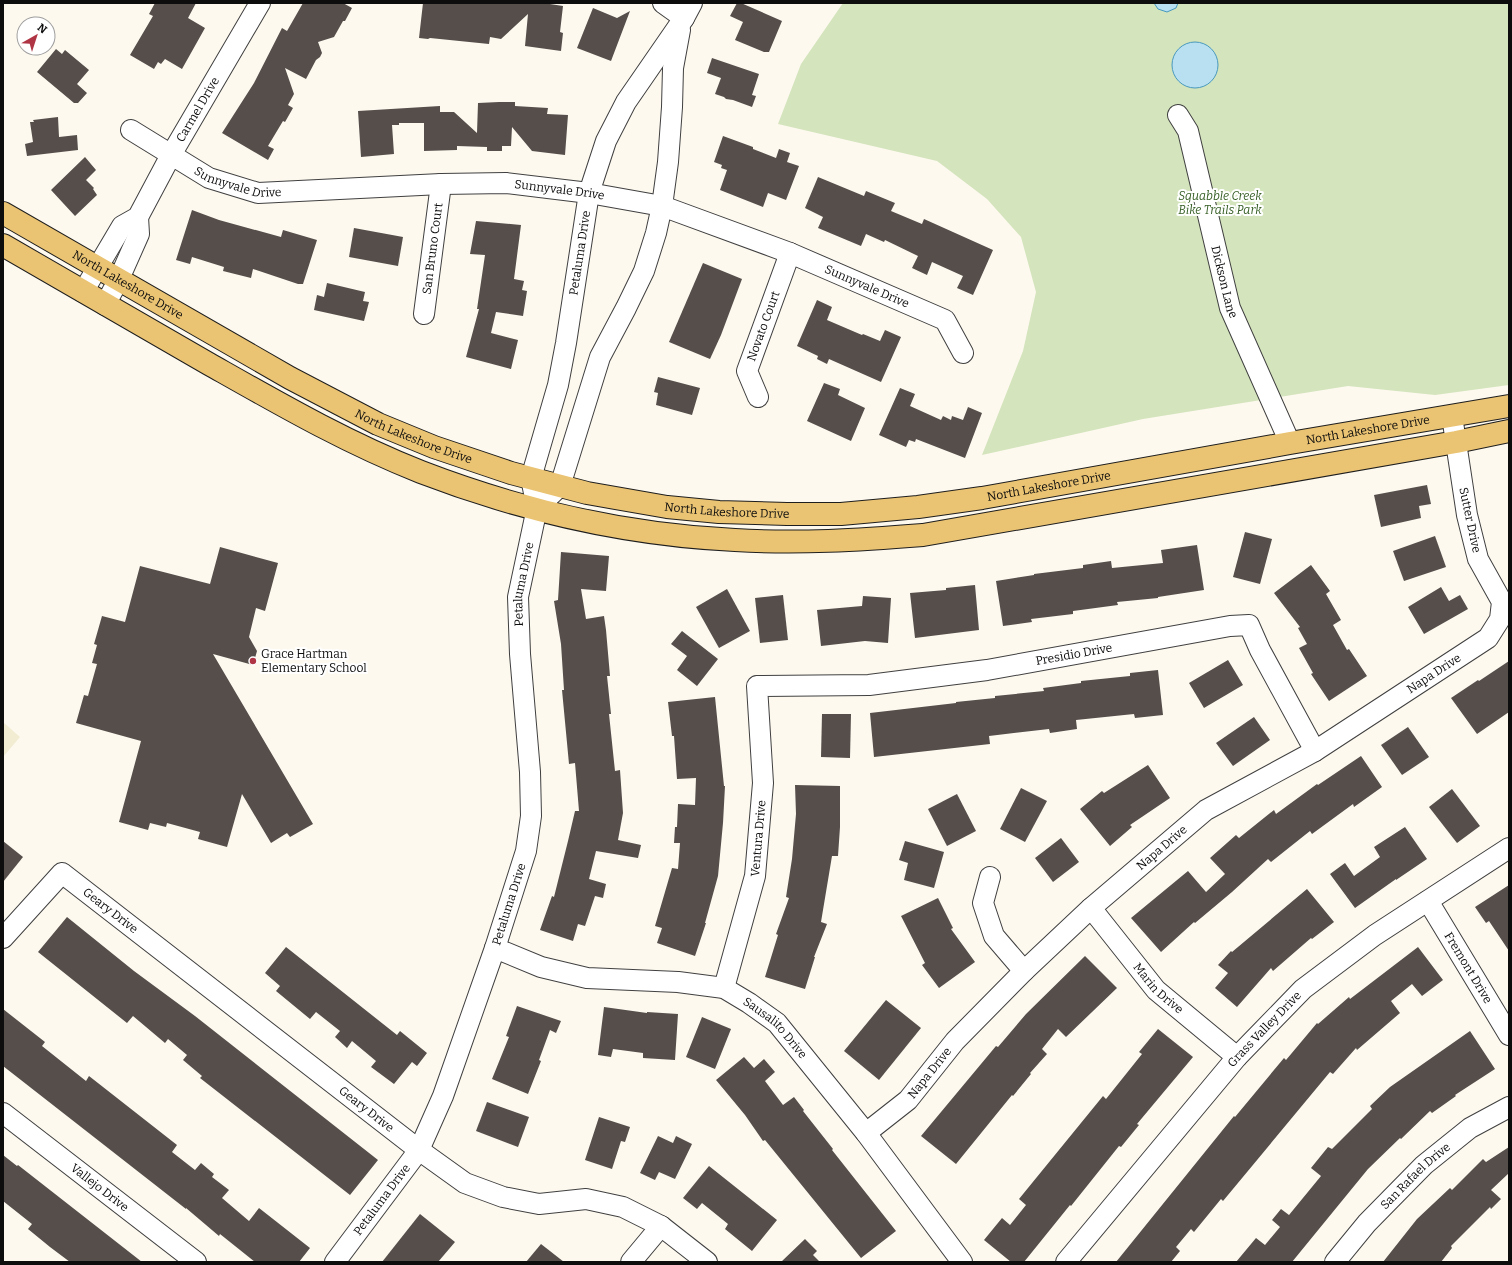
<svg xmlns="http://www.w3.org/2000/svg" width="1512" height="1265" viewBox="0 0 1512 1265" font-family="Bitter,serif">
	<rect width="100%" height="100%" fill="#fdf9ef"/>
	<!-- farmland -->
	<polygon fill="#f1ecd2" points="3,722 20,737 3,757"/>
	<!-- green -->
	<polygon fill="#d4e4bc" points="843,3 1509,3 1509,385 1435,395 1348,386 1143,419 982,455 1023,351 1036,292 1021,237 987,199 937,161 778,124 801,64"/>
	<!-- water -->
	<g fill="#b9e0f0" stroke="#4899bf">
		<polygon points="1154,3 1178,3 1176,8 1167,12 1158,9"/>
		<circle cx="1195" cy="65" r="23"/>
	</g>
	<!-- building -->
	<g fill="#554e4b">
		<polygon points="155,3 196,3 188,18 205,28 182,69 165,59 161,64 158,62 154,69 130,55 153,16 149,14"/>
		<polygon points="303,3 343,3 352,8 345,21 343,21 334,37 318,42 322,53 320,57 316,60 306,79 285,68 294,94 288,105 293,108 285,122 283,121 268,146 274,149 268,160 222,133 254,83 282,28 287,31"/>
		<polygon points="423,3 521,3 536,4 536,3 549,3 550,4 563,6 560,32 563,33 561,51 525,46 528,14 501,39 490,37 489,44 430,38 428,39 419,38"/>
		<polygon points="737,3 741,3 782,21 769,52 764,52 735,40 743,22 730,16"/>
		<polygon points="593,8 617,18 630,11 611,61 577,48"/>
		<polygon points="56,49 62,54 65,50 89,70 77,84 87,93 78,103 74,103 37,72"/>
		<polygon points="712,58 759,74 752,95 756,96 752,107 733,100 726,99 724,97 715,94 721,78 707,73"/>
		<polygon points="499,102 515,102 515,106 548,108 547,114 568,115 565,155 532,151 512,127 511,146 502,146 502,151 487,151 487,147 457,146 457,150 424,151 424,123 399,123 399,125 392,125 394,154 361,157 358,111 440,106 440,112 454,112 477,133 478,103"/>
		<polygon points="58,117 59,137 77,135 78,150 27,156 25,144 33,142 30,122 34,122 33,120"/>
		<polygon points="723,136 753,147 753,149 776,158 779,149 790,153 787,162 799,166 786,200 768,193 763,207 720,190 727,170 721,168 722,165 714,162"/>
		<polygon points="85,157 96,170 86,180 94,188 93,189 97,195 75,216 51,190"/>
		<polygon points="818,177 864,196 866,191 895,203 891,211 922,224 924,219 993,250 973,295 957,288 963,276 932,262 927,275 912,268 918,256 885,240 884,242 866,234 861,246 818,228 823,217 805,208"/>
		<polygon points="192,210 219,220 281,237 283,230 317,240 303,284 298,284 253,269 251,278 223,271 224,267 192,257 190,264 176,260"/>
		<polygon points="476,221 521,225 514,279 524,281 522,290 527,291 523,316 496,312 491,333 518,340 511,369 466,357 479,309 477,309 485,255 470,254"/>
		<polygon points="354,228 403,237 398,266 349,257"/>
		<polygon points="703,263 742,279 721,335 710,359 669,342"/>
		<polygon points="327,283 365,292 363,301 369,302 364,321 314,310 317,295 324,297"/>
		<polygon points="817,300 832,307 827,320 862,335 863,334 880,341 885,330 901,337 881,382 829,359 827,364 817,359 818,356 797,346"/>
		<polygon points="658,377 700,388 692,415 656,405 658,393 654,392"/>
		<polygon points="824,383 840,389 838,395 865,408 851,441 807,421"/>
		<polygon points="900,388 915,394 910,406 941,420 943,416 951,420 952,416 963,420 968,407 982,413 965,458 916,439 915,442 909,440 906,447 879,435"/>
		<polygon points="1427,485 1431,504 1419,506 1421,518 1381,527 1374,495"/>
		<polygon points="1245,532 1272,539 1260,584 1233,577"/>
		<polygon points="1435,536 1446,567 1404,581 1393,551"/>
		<polygon points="1197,545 1204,590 1158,597 1158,598 1117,602 1118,605 1073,611 1073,614 1031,619 1032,622 1003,626 996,581 1034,575 1034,574 1083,568 1083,565 1111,561 1112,568 1163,563 1161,550"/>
		<polygon points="220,547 278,563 265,611 256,608 249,637 257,651 253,665 213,654 313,824 290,837 287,833 271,843 242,794 227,847 198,839 200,832 167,823 166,827 150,823 148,830 119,822 141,741 76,723 84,695 88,696 97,664 92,663 97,645 94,644 102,616 125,622 140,566 210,584"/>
		<polygon points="561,552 609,556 606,591 581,589 586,619 604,616 606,630 610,676 607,676 611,714 609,714 615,771 620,770 623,813 618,840 641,845 638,858 596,851 589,879 606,884 603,898 595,896 585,926 578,924 573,941 540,930 552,896 554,897 568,841 575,811 579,811 575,763 569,764 562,690 564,690 561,644 554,601 558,600"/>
		<polygon points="1311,565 1330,591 1326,594 1341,620 1333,625 1347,650 1349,649 1367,676 1329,701 1311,674 1313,673 1299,648 1307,644 1298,628 1300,627 1274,593"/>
		<polygon points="975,585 979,630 915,638 910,593 946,590 946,588"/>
		<polygon points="1441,587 1449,601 1460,595 1468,609 1424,634 1408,607"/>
		<polygon points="727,589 750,631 719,648 696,607"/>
		<polygon points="783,595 788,640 760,643 755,598"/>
		<polygon points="863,596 891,598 888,643 865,641 821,646 817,610 862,606"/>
		<polygon points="682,631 718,659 697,686 677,670 687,656 671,644"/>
		<polygon points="1228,660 1243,685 1204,708 1189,683"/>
		<polygon points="1509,661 1509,712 1477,734 1451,698 1478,680 1479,681"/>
		<polygon points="1158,670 1163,715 1135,718 1134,714 1076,720 1077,729 1050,733 1049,729 989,736 990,744 874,757 870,713 956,703 956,702 995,698 995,696 1044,691 1043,688 1081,683 1081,681 1130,676 1130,673"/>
		<polygon points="715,697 724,786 725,786 723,823 718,876 705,923 706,923 695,956 657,943 662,928 655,926 672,868 678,869 680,843 674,843 675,827 677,827 678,804 695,805 696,778 677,779 674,736 672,736 668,702"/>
		<polygon points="822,714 851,714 850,758 821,757"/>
		<polygon points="1254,717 1270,740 1233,766 1216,743"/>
		<polygon points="1408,727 1429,757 1402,775 1381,745"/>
		<polygon points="1361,756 1382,787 1354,807 1353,804 1312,834 1310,831 1271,862 1268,859 1232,892 1195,923 1194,922 1161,952 1131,918 1188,871 1206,892 1225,874 1210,858 1236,835 1239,838 1274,810 1276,814 1317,784 1318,785"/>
		<polygon points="1148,765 1170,798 1130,825 1132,827 1110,846 1080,809 1102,791 1104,793"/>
		<polygon points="795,785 840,786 840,827 838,856 832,856 821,922 827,924 814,957 815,957 805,989 765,977 778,935 776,934 789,898 786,897 792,859 796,814"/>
		<polygon points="1021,788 1047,801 1025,842 1000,829"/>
		<polygon points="1452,789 1480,826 1457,843 1429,807"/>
		<polygon points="957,794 976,831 947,846 928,809"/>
		<polygon points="1405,827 1427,859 1396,880 1396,879 1355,908 1330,874 1345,863 1354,876 1380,857 1374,847"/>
		<polygon points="1061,838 1079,862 1053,882 1035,858"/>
		<polygon points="3,841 23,857 3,882"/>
		<polygon points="905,841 944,852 934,888 904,880 908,863 899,860"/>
		<polygon points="1509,885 1509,951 1489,921 1486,923 1475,907"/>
		<polygon points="1307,889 1334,922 1312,939 1311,938 1273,971 1271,968 1237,1007 1215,988 1228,973 1218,965 1231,951 1232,952"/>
		<polygon points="938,898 953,928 951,929 975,962 939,988 922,965 925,963 901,916"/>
		<polygon points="67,917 134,971 195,1016 378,1160 350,1195 200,1078 202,1076 183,1060 187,1055 168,1039 165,1043 133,1016 127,1023 38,952"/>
		<polygon points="286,947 397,1035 400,1031 427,1053 417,1066 412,1062 394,1084 371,1067 376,1061 352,1041 347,1048 335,1037 340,1031 316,1012 310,1019 276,991 280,986 265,973"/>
		<polygon points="1418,947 1443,980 1422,996 1412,984 1391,1001 1400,1013 1357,1050 1356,1048 1333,1074 1330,1072 1223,1201 1221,1199 1194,1232 1191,1229 1176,1247 1180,1251 1171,1262 1116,1262 1234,1116 1235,1117 1284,1058 1286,1060 1317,1023 1318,1024 1349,997 1350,999"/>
		<polygon points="1085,956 1117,988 1066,1037 1058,1029 1042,1049 1047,1054 1030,1073 1031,1074 1013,1096 1012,1095 956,1164 921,1136 996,1046 998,1047 1026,1014"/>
		<polygon points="886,1000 921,1028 879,1080 844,1051"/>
		<polygon points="517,1006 561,1021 556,1033 550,1030 539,1060 541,1061 528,1094 492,1079 509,1037 506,1036"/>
		<polygon points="604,1007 647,1013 647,1012 678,1014 675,1060 643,1058 643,1053 613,1049 611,1057 598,1055"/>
		<polygon points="3,1009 45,1042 42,1046 86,1081 89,1076 177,1145 172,1152 195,1170 201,1163 214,1174 212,1177 229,1190 222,1198 249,1221 259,1208 310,1248 299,1262 255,1262 220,1234 219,1236 186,1208 186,1209 3,1066"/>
		<polygon points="702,1017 731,1029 715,1069 686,1057"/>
		<polygon points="1158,1029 1193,1057 1137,1124 1139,1125 1121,1147 1119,1146 1071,1206 1070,1205 1024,1262 1011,1262 984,1240 1002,1218 1010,1225 1026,1205 1019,1199 1103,1096 1106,1099 1142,1054 1139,1052"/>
		<polygon points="1470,1031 1495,1069 1455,1095 1456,1096 1432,1113 1430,1111 1401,1139 1400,1138 1368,1169 1292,1262 1236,1262 1256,1238 1265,1245 1280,1227 1272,1220 1281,1209 1289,1215 1321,1176 1311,1168 1328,1147 1332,1149 1372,1109 1370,1106 1390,1087"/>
		<polygon points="744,1057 754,1068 764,1059 775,1072 765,1081 783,1105 794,1097 804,1110 803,1111 833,1149 832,1150 896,1231 861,1258 765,1140 763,1141 745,1115 716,1080"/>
		<polygon points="487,1102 529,1117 518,1147 476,1131"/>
		<polygon points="599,1117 630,1127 625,1142 621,1141 612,1169 585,1160"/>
		<polygon points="658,1136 673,1143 676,1136 692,1144 675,1179 659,1172 655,1180 640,1173"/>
		<polygon points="1509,1147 1509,1173 1491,1190 1501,1199 1491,1209 1490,1207 1451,1246 1452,1248 1441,1262 1383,1262 1417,1219 1450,1188 1452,1190 1483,1159 1486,1162"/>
		<polygon points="3,1155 17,1166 18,1165 142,1262 70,1262 50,1247 28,1229 32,1224 3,1201"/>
		<polygon points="709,1166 777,1220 752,1251 725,1229 728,1224 702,1203 697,1209 683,1198"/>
		<polygon points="420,1214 455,1242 438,1262 382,1262"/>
		<polygon points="805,1239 817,1251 813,1255 820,1262 781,1262"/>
		<polygon points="541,1244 564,1262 526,1262"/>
	</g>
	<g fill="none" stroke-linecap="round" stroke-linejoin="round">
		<defs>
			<g id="minor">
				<polyline points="663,3 684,18"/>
				<path id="s1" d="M 1178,115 L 1188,131 L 1230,308 L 1290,443"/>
				<path id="s2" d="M 131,130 L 209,178 L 258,193 L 441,184 L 506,183 L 589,193 L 662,206 L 790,253 L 945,320 L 963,353"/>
				<path id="s3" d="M 83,292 L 122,226 L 138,217 L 171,155 L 260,3"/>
				<polyline points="105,305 119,279 139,234 138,217"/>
				<path id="s4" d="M 424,314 L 441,184"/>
				<path id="s5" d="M 758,397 L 747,371 L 790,253"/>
				<polyline points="537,508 560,486 600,357 626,308 644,271 656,233 662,206 668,162 672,107 673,68 680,30"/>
				<polyline points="990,877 983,903 994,936 1024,971"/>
				<path id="s6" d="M 1428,901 L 1509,1035"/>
				<path id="s7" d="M 1091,908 L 1156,990 L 1237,1057"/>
				<path id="s8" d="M 3,938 L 62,873 L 419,1150 L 465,1183 L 503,1197 L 539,1204 L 586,1199 L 623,1207 L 661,1226 L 707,1262"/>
				<path id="s9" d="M 495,948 L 541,967 L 587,978 L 678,982 L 724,988 L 749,1003 L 777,1023 L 866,1133 L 962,1262"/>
				<path id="s10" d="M 724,988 L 755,876 L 763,783 L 757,686 L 869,685 L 987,670 L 1230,626 L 1249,625 L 1260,650 L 1315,751"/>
				<path id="s11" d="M 3,1113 L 196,1262"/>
				<path id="s12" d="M 866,1133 L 908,1100 L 955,1041 L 1024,971 L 1091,908 L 1206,810 L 1315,751 L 1488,638 L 1500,619 L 1502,602 L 1478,559 L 1467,515 L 1452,416"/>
				<path id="s13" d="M 335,1262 L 419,1150 L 443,1096 L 495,948 L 526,851 L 531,816 L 530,772 L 520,654 L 518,597 L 537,508 L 531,478 L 558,385 L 566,343 L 589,193 L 606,141 L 626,102 L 684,18 L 692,3"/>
				<polyline points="631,1262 661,1226"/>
				<path id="s14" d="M 1066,1262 L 1237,1057 L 1303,989 L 1375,935 L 1509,848"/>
				<path id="s15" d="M 1335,1262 L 1367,1223 L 1424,1165 L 1470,1128 L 1509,1107"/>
			</g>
			<g id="major">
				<path id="s16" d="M 3,213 L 290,378 L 378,424 L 434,447 L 511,473 L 587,493 L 667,507 L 719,512 L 787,514 L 841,514 L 918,507 L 982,498 L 1290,443 L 1509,406"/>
				<path d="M 3,245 C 71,285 140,324 209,364 C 278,403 347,443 421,472 C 520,510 628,535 735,540 C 797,544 860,540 923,535 L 1456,442 L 1509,431"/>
			</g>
		</defs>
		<!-- minor casing -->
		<use href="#minor" stroke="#404040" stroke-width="22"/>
		<!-- major casing -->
		<use href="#major" stroke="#1e1e1e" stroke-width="24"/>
		<!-- minor -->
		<use href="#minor" stroke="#fff" stroke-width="20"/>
		<!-- major -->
		<use href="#major" stroke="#eac373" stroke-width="22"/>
	</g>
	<!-- markers -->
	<circle fill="#af3444" stroke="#fff" stroke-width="1.5" cx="253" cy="661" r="4"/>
	<g text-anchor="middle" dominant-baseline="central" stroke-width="4" stroke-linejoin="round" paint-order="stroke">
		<!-- street labels -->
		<g font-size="12" fill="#0d0d0d" stroke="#fff">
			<text stroke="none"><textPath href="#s3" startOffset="218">Carmel Drive</textPath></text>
			<text stroke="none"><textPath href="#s2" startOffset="121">Sunnyvale Drive</textPath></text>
			<text stroke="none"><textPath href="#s2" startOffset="445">Sunnyvale Drive</textPath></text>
			<text stroke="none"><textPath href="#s4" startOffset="66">San Bruno Court</textPath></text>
			<text stroke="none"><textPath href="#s13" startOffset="1065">Petaluma Drive</textPath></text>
			<text stroke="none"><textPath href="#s1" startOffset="174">Dickson Lane</textPath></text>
			<text stroke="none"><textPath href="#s16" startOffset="144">North Lakeshore Drive</textPath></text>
			<text stroke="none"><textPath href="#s2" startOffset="769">Sunnyvale Drive</textPath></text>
			<text stroke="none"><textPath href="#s5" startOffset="76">Novato Court</textPath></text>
			<text stroke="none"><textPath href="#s16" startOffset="1440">North Lakeshore Drive</textPath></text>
			<text stroke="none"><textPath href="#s16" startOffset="468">North Lakeshore Drive</textPath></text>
			<text stroke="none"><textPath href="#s16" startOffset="1116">North Lakeshore Drive</textPath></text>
			<text stroke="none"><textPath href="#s16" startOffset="792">North Lakeshore Drive</textPath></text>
			<text transform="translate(1470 520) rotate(78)">Sutter Drive</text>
			<text stroke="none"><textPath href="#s13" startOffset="726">Petaluma Drive</textPath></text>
			<text stroke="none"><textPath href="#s10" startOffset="626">Presidio Drive</textPath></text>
			<text stroke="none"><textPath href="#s12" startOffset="736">Napa Drive</textPath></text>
			<text stroke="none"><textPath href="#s10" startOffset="154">Ventura Drive</textPath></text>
			<text stroke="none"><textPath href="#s12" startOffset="412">Napa Drive</textPath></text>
			<text stroke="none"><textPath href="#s13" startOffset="402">Petaluma Drive</textPath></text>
			<text stroke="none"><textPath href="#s8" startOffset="149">Geary Drive</textPath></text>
			<text stroke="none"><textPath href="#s6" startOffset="78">Fremont Drive</textPath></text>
			<text stroke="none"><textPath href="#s7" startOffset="105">Marin Drive</textPath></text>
			<text stroke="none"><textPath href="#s9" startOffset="300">Sausalito Drive</textPath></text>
			<text stroke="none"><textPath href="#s14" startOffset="306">Grass Valley Drive</textPath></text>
			<text stroke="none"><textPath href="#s12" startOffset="88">Napa Drive</textPath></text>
			<text stroke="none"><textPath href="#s8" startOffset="473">Geary Drive</textPath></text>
			<text stroke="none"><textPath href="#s15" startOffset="118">San Rafael Drive</textPath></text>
			<text stroke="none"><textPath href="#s11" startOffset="122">Vallejo Drive</textPath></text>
			<text stroke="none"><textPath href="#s13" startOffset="78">Petaluma Drive</textPath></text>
		</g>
		<!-- park labels -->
		<g font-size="12" font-style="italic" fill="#355e24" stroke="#fff">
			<text x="1220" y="196">Squabble Creek<tspan x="1220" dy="14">Bike Trails Park</tspan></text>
		</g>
		<!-- poi labels -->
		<g font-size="12" fill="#0d0d0d" stroke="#fff" text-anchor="start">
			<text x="261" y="654">Grace Hartman<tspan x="261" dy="14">Elementary School</tspan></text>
		</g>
	</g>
	<!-- border -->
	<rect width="1512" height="1265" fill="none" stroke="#0d0d0d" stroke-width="8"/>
	<!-- north arrow -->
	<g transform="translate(36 36) rotate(39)"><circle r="19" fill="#ffffff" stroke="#9e9e9e"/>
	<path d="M0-3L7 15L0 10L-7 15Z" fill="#af3444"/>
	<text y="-6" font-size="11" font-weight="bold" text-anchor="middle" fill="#0d0d0d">N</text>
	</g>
</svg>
